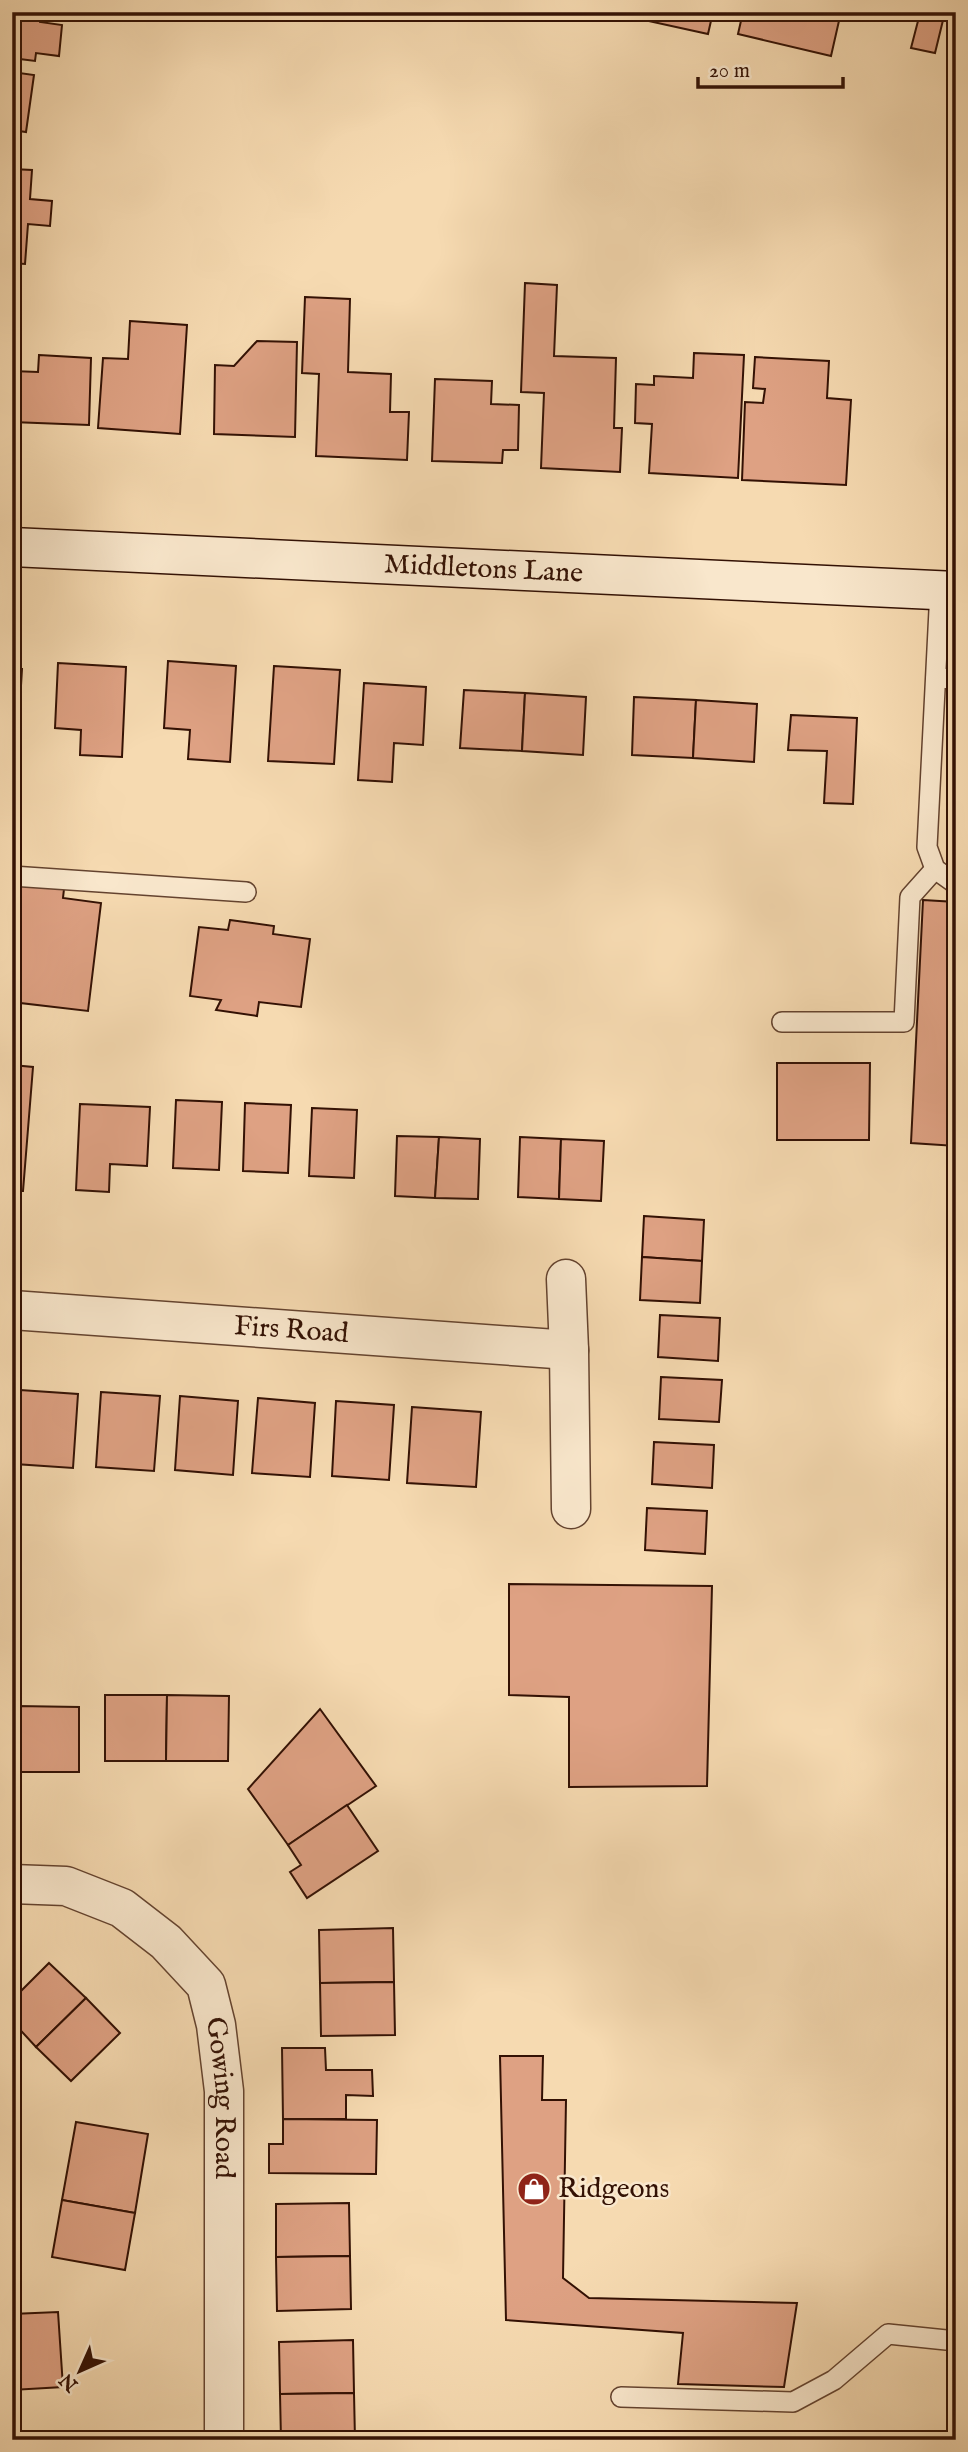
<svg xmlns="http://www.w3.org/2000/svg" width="968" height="2452" viewBox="0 0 968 2452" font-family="'IM FELL English',serif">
	<rect width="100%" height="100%" fill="#f6dab1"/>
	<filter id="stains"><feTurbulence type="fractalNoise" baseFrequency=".00286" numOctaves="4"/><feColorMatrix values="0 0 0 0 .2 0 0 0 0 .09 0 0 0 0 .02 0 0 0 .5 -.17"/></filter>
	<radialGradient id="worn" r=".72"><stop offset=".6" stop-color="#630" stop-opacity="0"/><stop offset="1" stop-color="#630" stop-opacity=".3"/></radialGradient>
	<!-- building -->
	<g fill="#dea183" stroke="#331104" stroke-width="2">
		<polygon points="12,12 40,17 40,22 62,25 59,56 36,53 35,61 12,58"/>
		<polygon points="645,12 713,12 708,34 644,20"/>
		<polygon points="743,12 841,12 831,56 738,34"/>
		<polygon points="882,12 945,12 935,53 911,48 918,21"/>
		<polygon points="12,72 34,75 26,132 12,130"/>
		<polygon points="12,169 32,170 30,199 52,201 50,226 28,224 25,264 12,263"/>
		<polygon points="525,283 557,285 554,356 616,358 614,428 622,428 620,472 541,468 544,393 521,392"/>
		<polygon points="305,297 350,299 348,372 391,374 390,412 409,412 407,460 316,456 319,374 302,373"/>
		<polygon points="130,321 187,325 180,434 98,428 103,358 128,359"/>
		<polygon points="257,341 297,342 295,437 214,434 215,365 234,366"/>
		<polygon points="694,353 744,355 738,478 649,473 652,424 635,423 636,384 654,385 654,376 693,378"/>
		<polygon points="39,355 91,358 89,425 12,422 12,371 38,372"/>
		<polygon points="755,357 829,361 827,398 851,400 846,485 742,480 745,402 763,403 765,389 753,388"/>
		<polygon points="435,379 492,381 491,404 519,405 518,450 503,450 502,463 432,461"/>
		<polygon points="168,661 236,666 230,762 188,759 190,730 164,728"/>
		<polygon points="58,663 126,667 122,757 80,755 81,730 55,728"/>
		<polygon points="274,666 340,670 334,764 268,761"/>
		<polygon points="12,669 22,669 18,735 12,735"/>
		<polygon points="364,683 426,687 423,745 394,743 392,782 358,780"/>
		<polygon points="464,690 525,693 522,751 460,748"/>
		<polygon points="525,693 586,697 583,755 522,751"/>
		<polygon points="634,697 696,700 693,758 632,755"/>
		<polygon points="696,700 757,704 754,762 693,758"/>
		<polygon points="791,715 857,718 853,804 824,803 827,751 788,750"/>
		<polygon points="12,883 64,889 63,898 101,903 88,1011 12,1002"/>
		<polygon points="923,900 956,902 956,1146 911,1143"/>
		<polygon points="230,920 274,926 273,934 310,939 301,1007 259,1002 257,1016 216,1010 221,1000 190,996 199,927 228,930"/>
		<polygon points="777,1063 870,1063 869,1140 777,1140"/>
		<polygon points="12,1065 33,1067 23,1191 12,1191"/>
		<polygon points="176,1100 222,1102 219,1170 173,1168"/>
		<polygon points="245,1103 291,1105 288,1173 243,1171"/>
		<polygon points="80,1104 150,1107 147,1166 110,1164 109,1192 76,1190"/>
		<polygon points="312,1108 357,1110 354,1178 309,1176"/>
		<polygon points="397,1136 439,1137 435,1198 395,1196"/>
		<polygon points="439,1137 480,1139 478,1199 435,1198"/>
		<polygon points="520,1137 561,1139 559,1199 518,1197"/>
		<polygon points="561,1139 604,1141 601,1201 559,1199"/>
		<polygon points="644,1216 704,1220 702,1261 642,1257"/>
		<polygon points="642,1257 702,1261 700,1303 640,1300"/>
		<polygon points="660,1315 720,1318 718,1361 658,1357"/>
		<polygon points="661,1377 722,1380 719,1422 659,1419"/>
		<polygon points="20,1390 78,1394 73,1468 15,1464"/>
		<polygon points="101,1392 160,1396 154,1471 96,1467"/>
		<polygon points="180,1396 238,1401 233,1475 175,1470"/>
		<polygon points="258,1398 315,1403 310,1477 252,1473"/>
		<polygon points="336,1401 394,1405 389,1480 332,1476"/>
		<polygon points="412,1407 481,1412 476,1487 407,1483"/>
		<polygon points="654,1442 714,1445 712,1488 652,1484"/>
		<polygon points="647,1508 707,1511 705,1554 645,1550"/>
		<polygon points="509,1584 712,1586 707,1786 569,1787 569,1697 509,1695"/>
		<polygon points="105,1695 167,1695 166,1761 105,1761"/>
		<polygon points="167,1695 229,1696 228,1761 166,1761"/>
		<rect x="12" y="1706" width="5" height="66"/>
		<polygon points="17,1706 79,1707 79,1772 17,1772"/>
		<polygon points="320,1709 376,1786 288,1845 248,1789"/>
		<polygon points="347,1805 378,1851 307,1898 290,1872 301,1865 288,1845"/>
		<polygon points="393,1928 394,1982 320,1983 319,1930"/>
		<polygon points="49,1963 86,1998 36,2047 12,2021 12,2000"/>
		<polygon points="394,1982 395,2035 321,2036 320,1983"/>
		<polygon points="86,1998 120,2033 71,2081 36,2047"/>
		<polygon points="282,2048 325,2048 326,2070 372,2070 373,2096 346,2095 346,2119 283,2119"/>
		<polygon points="500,2056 543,2056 542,2100 566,2100 563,2278 589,2298 797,2303 784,2387 678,2384 683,2333 506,2320"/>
		<polygon points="283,2119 377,2120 376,2174 269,2173 269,2144 283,2144"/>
		<polygon points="76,2122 148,2134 135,2213 62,2200"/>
		<polygon points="62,2200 135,2213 125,2270 52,2257"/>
		<polygon points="349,2203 350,2256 276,2257 276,2204"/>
		<polygon points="350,2256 351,2309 277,2311 276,2257"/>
		<polygon points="58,2312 63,2387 12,2390 12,2314"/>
		<polygon points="353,2340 354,2393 280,2394 279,2342"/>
		<polygon points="354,2393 355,2440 281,2440 280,2394"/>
	</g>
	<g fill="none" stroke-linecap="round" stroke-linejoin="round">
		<defs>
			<g id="lane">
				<polyline points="940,590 927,847 935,869 956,884"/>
				<polyline points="936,678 956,679"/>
				<polyline points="12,876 246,892"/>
				<polyline points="782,1022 904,1022 910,897 935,869"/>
				<polyline points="621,2397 793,2402 834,2380 888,2334 956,2341"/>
			</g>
			<g id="street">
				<path id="s1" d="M 12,1310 L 569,1350 L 566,1279"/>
				<polyline points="569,1350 571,1509"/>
				<path id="s2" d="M 12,1884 L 66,1886 L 122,1908 L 166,1942 L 206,1985 L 216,2025 L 224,2091 L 224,2440"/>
			</g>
			<g id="secondary">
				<path id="s3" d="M 12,547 L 956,591"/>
			</g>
		</defs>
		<!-- lane casing -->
		<use href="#lane" stroke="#64432f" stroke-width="22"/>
		<!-- street casing -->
		<use href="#street" stroke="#64432f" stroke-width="41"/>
		<!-- secondary casing -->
		<use href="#secondary" stroke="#331104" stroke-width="41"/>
		<!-- lane -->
		<use href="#lane" stroke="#f9e7cc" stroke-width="19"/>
		<!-- street -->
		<use href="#street" stroke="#f9e7cc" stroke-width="38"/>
		<!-- secondary -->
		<use href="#secondary" stroke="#f9e7cc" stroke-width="38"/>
	</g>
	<!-- icons -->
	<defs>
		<symbol id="shop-disc" viewBox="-11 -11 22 22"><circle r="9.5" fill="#8f2418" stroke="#f9e7cc"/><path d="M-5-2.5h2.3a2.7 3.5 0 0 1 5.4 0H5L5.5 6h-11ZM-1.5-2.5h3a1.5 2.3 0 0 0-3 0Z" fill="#fff"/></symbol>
	</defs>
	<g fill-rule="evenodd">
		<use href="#shop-disc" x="515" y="2170" width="38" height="38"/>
	</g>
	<g text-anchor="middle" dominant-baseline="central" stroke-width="5" stroke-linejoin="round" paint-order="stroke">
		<!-- street labels -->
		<g font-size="28" fill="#331104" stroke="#f9e7cc">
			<text stroke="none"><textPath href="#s3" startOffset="472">Middletons Lane</textPath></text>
			<text stroke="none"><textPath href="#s1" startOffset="280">Firs Road</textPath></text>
			<text stroke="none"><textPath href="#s2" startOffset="343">Gowing Road</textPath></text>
		</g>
		<!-- poi labels -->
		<g font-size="28" fill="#331104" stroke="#f9e7cc" text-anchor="start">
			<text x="558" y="2189">Ridgeons</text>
		</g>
	</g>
	<!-- margin -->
	<rect width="968" height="2452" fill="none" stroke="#f6dab1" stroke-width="42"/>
	<rect x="14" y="14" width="940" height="2424" fill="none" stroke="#331104" stroke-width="3.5"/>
	<rect x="21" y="21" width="926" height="2410" fill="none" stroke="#331104" stroke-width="2"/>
	<!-- north arrow -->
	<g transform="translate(80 2371) rotate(225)" stroke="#f9e7cc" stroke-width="5" paint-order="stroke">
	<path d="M0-5L12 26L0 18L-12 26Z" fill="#331104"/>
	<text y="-10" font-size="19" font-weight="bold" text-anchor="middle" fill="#331104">N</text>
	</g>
	<!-- scale -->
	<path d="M698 77v10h145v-10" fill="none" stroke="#331104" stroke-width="3.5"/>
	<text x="709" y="77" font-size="21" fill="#331104" stroke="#f9e7cc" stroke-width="5" paint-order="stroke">20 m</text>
	<rect width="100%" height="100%" filter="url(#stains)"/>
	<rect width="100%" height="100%" fill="url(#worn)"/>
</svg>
